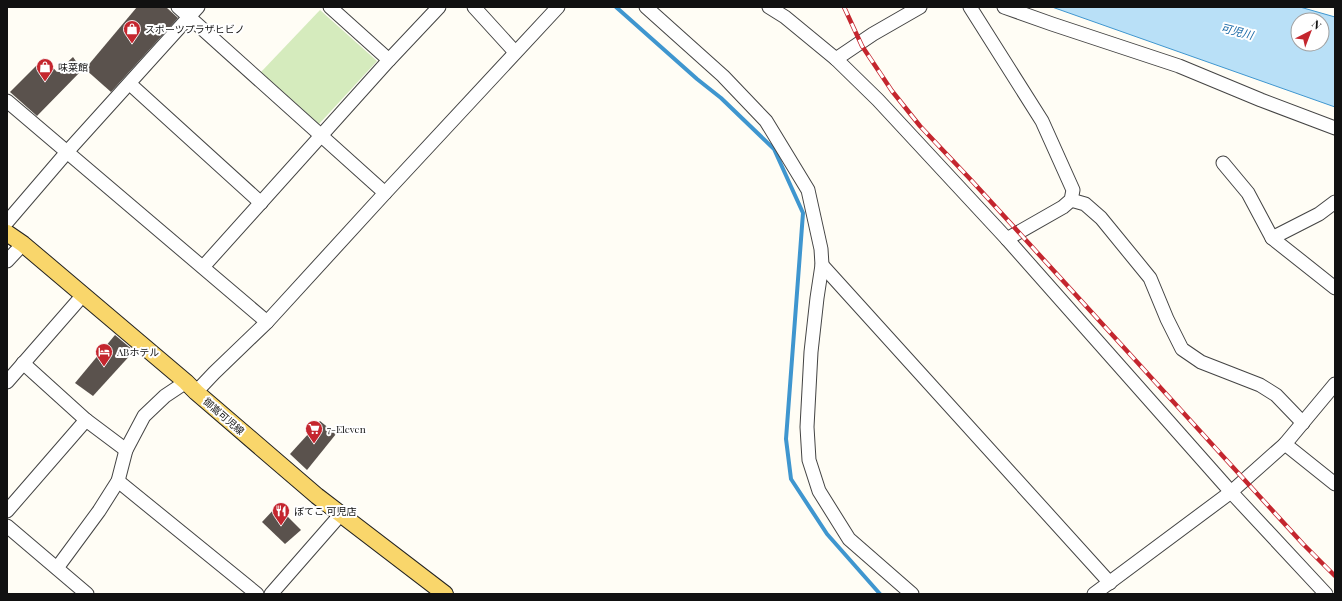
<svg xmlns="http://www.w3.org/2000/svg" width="1342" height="601" viewBox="0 0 1342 601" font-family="'Playfair Display','Noto Sans JP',serif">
	<rect width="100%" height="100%" fill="#fffdf5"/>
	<!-- green -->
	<polygon fill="#d5ebbd" points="320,10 377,61 319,124 261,72"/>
	<!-- water -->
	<path fill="#b9e0f7" stroke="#3f96cf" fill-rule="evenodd" d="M 1052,7 L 1300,7 L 1335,17 L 1335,107 ZM 1298,20 L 1322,20 L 1322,44 L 1298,44 Z"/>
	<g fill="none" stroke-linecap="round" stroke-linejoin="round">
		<!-- stream -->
		<polyline stroke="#3f96cf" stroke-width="4" points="616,7 697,79 721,98 774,149 803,213 786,439 791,479 827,534 880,594"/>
	</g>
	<!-- building -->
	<g fill="#5a524d">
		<polygon points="137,7 166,7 178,18 111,92 85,69"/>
		<polygon points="73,57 82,70 37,116 10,92 44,58 57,72"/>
		<polygon points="115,335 134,351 93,396 75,383"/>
		<polygon points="320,421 336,434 307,470 290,454"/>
		<polygon points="277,506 301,530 285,544 262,522"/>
	</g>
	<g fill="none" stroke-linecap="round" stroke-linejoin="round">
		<defs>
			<g id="minor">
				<polyline points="178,7 385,193"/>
				<polyline points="330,7 389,60"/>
				<polyline points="474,7 515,52"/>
				<polyline points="646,7 723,76 766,121 808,190 821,249 822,265 817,298 811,352 807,427 809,460 819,491 849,539 912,594"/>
				<polyline points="769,7 785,17 836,59 878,100 1007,239 1231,492 1326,594"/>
				<polyline points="970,7 1042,121 1073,190 1071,200 1063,207 1007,239"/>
				<polyline points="1004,7 1052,24 1179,66 1261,100 1335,128"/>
				<polyline points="836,59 873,34 920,7"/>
				<polyline points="130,84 261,203"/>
				<polyline points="7,101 267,322"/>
				<polyline points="1223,163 1248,193 1272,238 1335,288"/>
				<polyline points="1071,200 1085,204 1101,218 1150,278 1167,319 1182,349 1201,362 1260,385 1276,395 1303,423"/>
				<polyline points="7,222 67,152 198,7"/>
				<polyline points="1272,238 1319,214 1335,202"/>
				<polyline points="7,261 23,244"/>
				<polyline points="822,265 1110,583"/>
				<polyline points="203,267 389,60 439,7"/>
				<polyline points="23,363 86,420 126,450"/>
				<polyline points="7,382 83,295"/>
				<polyline points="196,392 214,373 267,322 385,193 558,7"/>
				<polyline points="1285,444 1335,484"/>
				<polyline points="118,481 257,594"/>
				<polyline points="7,511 86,420"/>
				<polyline points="7,526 87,594"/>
				<polyline points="57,568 99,511 118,481 126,450 144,416 165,396 186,382"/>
				<polyline points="271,594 341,514"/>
				<polyline points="1094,594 1231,492 1285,444 1335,384"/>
			</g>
			<polyline id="major" points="7,233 23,244 186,382 196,392 317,496 445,594"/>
		</defs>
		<!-- minor casing -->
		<use href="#minor" stroke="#444" stroke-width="15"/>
		<!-- major casing -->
		<use href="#major" stroke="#222" stroke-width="18"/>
		<!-- minor -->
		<use href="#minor" stroke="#fff" stroke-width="13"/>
		<!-- major -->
		<use href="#major" stroke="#f9d66b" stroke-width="16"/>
		<defs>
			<polyline id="rail" points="844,7 862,46 892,91 920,126 972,181 1303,544 1335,576"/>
		</defs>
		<!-- rail casing -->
		<use href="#rail" stroke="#c4262e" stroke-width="4.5"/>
		<!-- rail -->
		<use href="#rail" stroke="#fff" stroke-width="3" stroke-dasharray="9" stroke-linecap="butt"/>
	</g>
	<!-- icons -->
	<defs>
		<symbol id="shop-pin" viewBox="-11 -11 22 30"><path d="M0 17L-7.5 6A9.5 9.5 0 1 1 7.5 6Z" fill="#c4262e" stroke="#fff"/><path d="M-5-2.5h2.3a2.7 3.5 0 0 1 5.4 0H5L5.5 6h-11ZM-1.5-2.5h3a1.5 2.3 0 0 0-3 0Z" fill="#fff"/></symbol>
		<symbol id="hotel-pin" viewBox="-11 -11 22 30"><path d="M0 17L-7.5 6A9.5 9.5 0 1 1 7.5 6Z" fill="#c4262e" stroke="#fff"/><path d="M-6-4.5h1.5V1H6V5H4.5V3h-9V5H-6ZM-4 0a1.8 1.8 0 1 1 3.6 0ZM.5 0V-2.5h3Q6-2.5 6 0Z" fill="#fff"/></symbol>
		<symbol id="supermarket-pin" viewBox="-11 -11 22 30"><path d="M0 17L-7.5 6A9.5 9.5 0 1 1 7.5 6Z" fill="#c4262e" stroke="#fff"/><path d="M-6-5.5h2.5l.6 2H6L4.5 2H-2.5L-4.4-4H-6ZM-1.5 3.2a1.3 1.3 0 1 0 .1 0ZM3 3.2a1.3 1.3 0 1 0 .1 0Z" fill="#fff"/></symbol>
		<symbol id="restaurant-pin" viewBox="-11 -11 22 30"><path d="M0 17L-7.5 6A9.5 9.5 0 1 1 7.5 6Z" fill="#c4262e" stroke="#fff"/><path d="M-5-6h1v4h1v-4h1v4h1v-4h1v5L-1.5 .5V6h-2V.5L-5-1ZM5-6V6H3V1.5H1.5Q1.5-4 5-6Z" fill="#fff"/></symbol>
	</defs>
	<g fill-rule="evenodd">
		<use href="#shop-pin" x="122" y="19" width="20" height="27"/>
		<use href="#shop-pin" x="35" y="57" width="20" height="27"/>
		<use href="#hotel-pin" x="94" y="342" width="20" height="27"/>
		<use href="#supermarket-pin" x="304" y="419" width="20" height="27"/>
		<use href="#restaurant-pin" x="271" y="501" width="20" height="27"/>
	</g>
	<g text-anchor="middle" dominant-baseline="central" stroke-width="4" stroke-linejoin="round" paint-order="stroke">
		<!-- poi labels -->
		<g font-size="10" fill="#111" stroke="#fff" text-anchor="start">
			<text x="145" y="29">スポーツプラザヒビノ</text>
			<text x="58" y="67">味菜館</text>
			<text x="117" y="352">ABホテル</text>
			<text x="327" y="429">7-Eleven</text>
			<text x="294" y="511">ぼてこ 可児店</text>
		</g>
		<!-- street labels -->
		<g font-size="10" fill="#111" stroke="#fff">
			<text transform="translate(224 416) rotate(41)">御嵩可児線</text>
		</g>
		<!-- water labels -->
		<g font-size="11" font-style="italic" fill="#1768a6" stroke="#fff">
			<text transform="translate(1237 31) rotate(14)">可児川</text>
		</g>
	</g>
	<!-- border -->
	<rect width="1342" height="601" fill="none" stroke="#111111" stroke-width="16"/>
	<!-- north arrow -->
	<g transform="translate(1310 32) rotate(42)"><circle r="19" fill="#ffffff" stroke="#a0a0a0"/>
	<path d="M0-3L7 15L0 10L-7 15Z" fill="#c4262e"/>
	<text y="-6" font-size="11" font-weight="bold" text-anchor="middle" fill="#111111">N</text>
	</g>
</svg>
